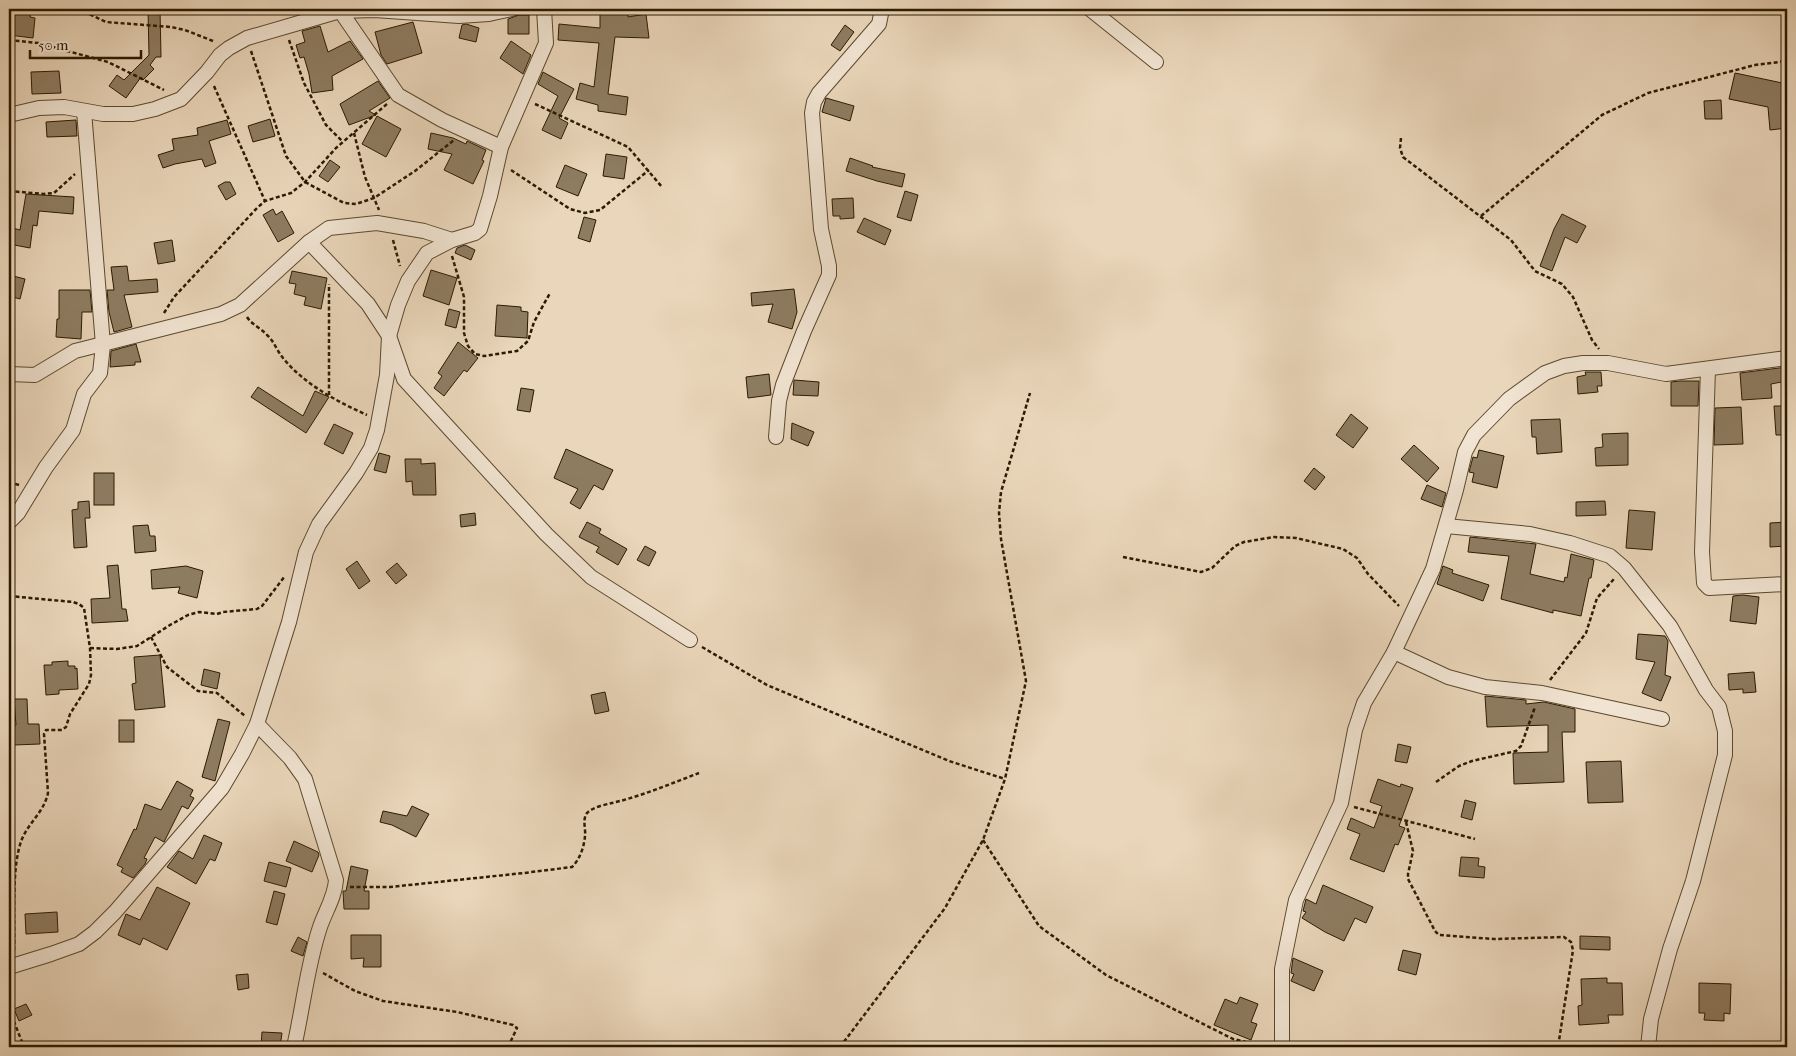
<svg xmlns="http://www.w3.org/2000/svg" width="1796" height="1056" viewBox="0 0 1796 1056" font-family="'IM FELL French Canon',serif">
	<rect width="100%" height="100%" fill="#ead6ba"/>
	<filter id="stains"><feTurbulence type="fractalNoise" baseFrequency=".004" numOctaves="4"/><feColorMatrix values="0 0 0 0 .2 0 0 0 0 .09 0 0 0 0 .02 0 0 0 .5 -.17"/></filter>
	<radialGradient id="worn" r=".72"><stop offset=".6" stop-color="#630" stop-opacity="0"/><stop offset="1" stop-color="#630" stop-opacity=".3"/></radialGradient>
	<!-- building -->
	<g fill="#8e7c61" stroke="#2b1a01">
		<polygon points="12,9 31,9 30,17 35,18 33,38 9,35 9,15 11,15"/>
		<polygon points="148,9 160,9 161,57 156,57 150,65 154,69 143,80 141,77 126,98 109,86 117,75 124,80 149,55"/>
		<polygon points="600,9 628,9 628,17 646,14 649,38 615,37 608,94 628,97 626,115 598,111 598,105 576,99 580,83 594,87 599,43 558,40 559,24 600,28"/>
		<polygon points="519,15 529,15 529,34 508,34 508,19"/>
		<polygon points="413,22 422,53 387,64 381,55 375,32"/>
		<polygon points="466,24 479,28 476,42 459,38 462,25"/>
		<polygon points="845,25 854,32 840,51 831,45"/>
		<polygon points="320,26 328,52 350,41 363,59 332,76 333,90 312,93 309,74 304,57 300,58 296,45 305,42 302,31"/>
		<polygon points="511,41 531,55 523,74 500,58"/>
		<polygon points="59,71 61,93 32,94 31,72"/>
		<polygon points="543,72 574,89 559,118 568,123 561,139 542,130 558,96 538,84"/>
		<polygon points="1735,73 1787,84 1787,128 1770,130 1768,107 1729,99"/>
		<polygon points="378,81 390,98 369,111 376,115 349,125 340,104"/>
		<polygon points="826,98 854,106 850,121 822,112"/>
		<polygon points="1721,100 1722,119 1705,119 1704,101"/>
		<polygon points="377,116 401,129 386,157 362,144"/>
		<polygon points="270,119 275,136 253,142 248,126"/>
		<polygon points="76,120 77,136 47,137 46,122"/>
		<polygon points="227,120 231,134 209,141 216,163 205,167 202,159 175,164 163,168 158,155 174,150 172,139 198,135 197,128"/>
		<polygon points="431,133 453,138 466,144 467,141 486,150 482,160 484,161 473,184 444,170 452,154 428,149"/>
		<polygon points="606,154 627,157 624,179 603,176"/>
		<polygon points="850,158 873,166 872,167 905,174 902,187 877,181 846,171"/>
		<polygon points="330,160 340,167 328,182 319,176"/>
		<polygon points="565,165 587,174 578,196 556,187"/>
		<polygon points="225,182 230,182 236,194 226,200 218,186"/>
		<polygon points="905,191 918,195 911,221 897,217"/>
		<polygon points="26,194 74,197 73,214 39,211 37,226 33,225 30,248 9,244 9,227 20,230"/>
		<polygon points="853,198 854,218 840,219 840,216 833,216 832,199"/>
		<polygon points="273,209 276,215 282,211 294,233 278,242 263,215"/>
		<polygon points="1562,214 1586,226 1577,243 1565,237 1552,271 1540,266 1554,229"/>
		<polygon points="584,217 596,220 590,242 578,238"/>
		<polygon points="864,218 891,230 885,245 857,232"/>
		<polygon points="172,240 175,261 158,264 154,243"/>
		<polygon points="465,245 475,250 471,260 455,253 457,248"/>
		<polygon points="127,266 129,281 157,279 158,292 124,295 132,327 114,332 109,312 107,290 114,290 111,267"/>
		<polygon points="431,270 457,278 449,305 423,296"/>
		<polygon points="292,271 327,278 321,309 304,305 306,297 294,294 296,284 289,283"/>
		<polygon points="9,275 25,279 20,299 9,296"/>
		<polygon points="794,289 797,312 792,329 768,322 773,304 752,306 751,293"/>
		<polygon points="59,290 90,290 92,312 82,312 81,339 56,337 57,319 59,319"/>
		<polygon points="497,305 521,307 521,311 528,312 527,338 495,336"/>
		<polygon points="449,309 460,312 456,328 445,325"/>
		<polygon points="458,342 478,358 467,372 464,370 444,396 434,388 442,376 438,373"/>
		<polygon points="136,344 141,362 135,362 135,365 110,367 111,351"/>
		<polygon points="1787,367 1787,381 1771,384 1772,398 1742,400 1740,373"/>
		<polygon points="1585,372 1601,372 1602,386 1597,386 1598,392 1578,394 1577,377 1586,375"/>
		<polygon points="769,374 771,395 748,398 746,377"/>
		<polygon points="794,380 819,382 818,396 793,395"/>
		<polygon points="1680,381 1699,381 1698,406 1671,406 1671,382"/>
		<polygon points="258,387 303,416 315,391 329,397 306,433 251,397"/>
		<polygon points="521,388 534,390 530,412 517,410"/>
		<polygon points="1774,406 1787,406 1787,435 1776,435"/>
		<polygon points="1741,407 1743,444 1714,445 1715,408"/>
		<polygon points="1351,414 1368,428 1353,448 1336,435"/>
		<polygon points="1560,419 1562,452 1537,454 1536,437 1532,437 1531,420"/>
		<polygon points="792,423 814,432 808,446 791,439"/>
		<polygon points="334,424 353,433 343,454 324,444"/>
		<polygon points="1628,433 1628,465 1596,466 1595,448 1603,447 1602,434"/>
		<polygon points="1414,445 1439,468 1427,482 1401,459"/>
		<polygon points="566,449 613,470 603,490 594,485 580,509 570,503 578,489 554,478"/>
		<polygon points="1479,450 1504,456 1497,488 1472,482 1474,473 1469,472 1473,457 1477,458"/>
		<polygon points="379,453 390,456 386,473 374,470"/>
		<polygon points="405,459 421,459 421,464 435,463 436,495 413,495 412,481 406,482"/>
		<polygon points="1314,468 1325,477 1315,490 1304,481"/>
		<rect x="94" y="473" width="20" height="32"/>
		<polygon points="1427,485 1446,493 1442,507 1421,499"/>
		<polygon points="89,501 90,518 85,518 87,547 74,548 72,510 78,509 78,502"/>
		<polygon points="1605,501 1606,515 1576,516 1576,502"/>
		<polygon points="1629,510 1655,512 1652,550 1626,548"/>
		<polygon points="475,513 476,525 461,527 460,515"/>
		<polygon points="587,522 601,529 599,533 627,549 618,565 596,552 599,547 579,537"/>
		<polygon points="1787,522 1787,546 1770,547 1770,523"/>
		<polygon points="148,525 150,536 155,536 156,551 135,553 133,526"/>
		<polygon points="1470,537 1536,544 1530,574 1564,582 1565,577 1567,578 1571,554 1594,560 1591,578 1589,578 1581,616 1553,610 1553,613 1501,599 1509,556 1468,552"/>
		<polygon points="645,546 656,552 649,566 637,560"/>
		<polygon points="357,561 370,581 359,589 346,569"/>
		<polygon points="397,563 407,575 396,584 386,572"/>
		<polygon points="118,565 122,609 126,609 128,621 92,623 91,599 110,598 107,566"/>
		<polygon points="186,566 203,571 197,598 178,593 180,587 152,589 151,570"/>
		<polygon points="1443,566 1453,570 1452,573 1489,585 1483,601 1437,584"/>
		<polygon points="1743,595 1759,597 1756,624 1730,621 1733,596"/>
		<polygon points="1638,634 1665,636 1668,641 1665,675 1671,677 1661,701 1642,693 1655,662 1636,659"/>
		<polygon points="160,655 165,707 135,710 132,684 136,683 134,657"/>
		<polygon points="68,661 68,666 75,666 75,669 77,668 78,689 59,690 59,694 46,695 44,665 52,665 52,662"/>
		<polygon points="204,669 220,673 217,689 201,685"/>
		<polygon points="1754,672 1756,692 1743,693 1743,689 1729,690 1728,674"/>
		<polygon points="605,692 609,711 595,714 591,695"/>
		<polygon points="1485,696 1526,700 1526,704 1544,702 1575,709 1575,732 1562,732 1564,782 1514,784 1513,753 1548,752 1548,725 1487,727"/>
		<polygon points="14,699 27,699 28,724 39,724 40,744 14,745 13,725 16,725"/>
		<polygon points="218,719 230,722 215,781 202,777"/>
		<rect x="119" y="720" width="15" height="22"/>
		<polygon points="1398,744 1411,747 1407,763 1395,761"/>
		<polygon points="1621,761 1623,802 1588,803 1586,762"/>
		<polygon points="1378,779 1400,787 1401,784 1413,788 1399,826 1405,828 1398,845 1395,844 1384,872 1350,859 1360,834 1347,829 1351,818 1374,828 1382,806 1370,802"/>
		<polygon points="177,781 193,790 190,796 194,798 188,809 182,806 164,842 155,837 144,858 147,859 145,864 133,878 121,872 123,868 117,865 134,829 136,830 145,804 161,810"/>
		<polygon points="1465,800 1476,803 1472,820 1461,817"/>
		<polygon points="412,806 429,814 416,837 392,825 380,822 383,811 407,816"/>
		<polygon points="204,835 222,843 215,861 210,859 196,884 167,867 179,851 193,859"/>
		<polygon points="294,841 318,852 319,855 312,872 286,861"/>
		<polygon points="1461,857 1479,858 1478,866 1485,867 1484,878 1459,876"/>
		<polygon points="269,862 291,868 286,887 264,881"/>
		<polygon points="351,866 368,870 364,891 369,891 369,909 344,909 343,891 346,891"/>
		<polygon points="1323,885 1373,907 1366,923 1355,918 1344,941 1325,932 1302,918 1306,912 1303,911 1306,899 1316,904"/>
		<polygon points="157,887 190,903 167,950 143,938 140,945 118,935 126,914 140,920"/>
		<polygon points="274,891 285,894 277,925 266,922"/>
		<polygon points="57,912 58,932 26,934 25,914"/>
		<polygon points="351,935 381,935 381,967 363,967 364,958 351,959"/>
		<polygon points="1580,936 1610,937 1610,950 1580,949"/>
		<polygon points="298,937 307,942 303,956 291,951"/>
		<polygon points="1403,950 1421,954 1416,975 1398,970"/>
		<polygon points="1293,958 1323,971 1314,991 1291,981 1294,974 1291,973"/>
		<polygon points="248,974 249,988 238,990 236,975"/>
		<polygon points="1607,978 1607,983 1622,983 1623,1015 1608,1015 1609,1023 1579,1025 1578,1006 1582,1005 1581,979"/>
		<polygon points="1699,983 1731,984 1730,1014 1724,1013 1724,1021 1704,1020 1705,1013 1699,1013"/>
		<polygon points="1240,997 1258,1004 1251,1022 1257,1024 1251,1040 1214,1025 1225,999 1237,1004"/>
		<polygon points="26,1004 32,1015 19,1021 14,1009"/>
		<polygon points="262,1032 282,1033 280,1047 261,1047"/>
	</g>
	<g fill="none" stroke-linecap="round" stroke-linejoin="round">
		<defs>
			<g id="street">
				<polyline points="339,9 398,95 442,120 501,147"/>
				<polyline points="1090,9 1156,62"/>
				<polyline points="9,115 39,108 64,107 103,114 133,114 155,109 181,99 207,72 220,55 229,48 247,38 340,11 375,10 459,16 489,14 512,9"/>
				<polyline points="309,242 368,304 389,336 404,379 546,534 591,577 690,640"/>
				<polyline points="1708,369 1702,552 1704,583 1709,588 1787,584"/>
				<polyline points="9,374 35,375 75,351 221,314 240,305 309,242 329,228 377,223 424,231 452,240"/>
				<polyline points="776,437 779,401 783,385 804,331 829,275 829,266 821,229 812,113 814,102 819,93 879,24 882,9"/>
				<polyline points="9,522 18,513 46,467 73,430 84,394 100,373 103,345 84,111"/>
				<polyline points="1446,526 1530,534 1570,543 1610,556 1624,568 1670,626 1706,690 1719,707 1725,731 1725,755 1693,881 1670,949 1651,1019 1648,1047"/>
				<polyline points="1394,652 1448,677 1485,687 1542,693 1662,719"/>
				<path d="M 257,724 L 290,758 L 305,779 L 336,880 C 335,897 325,912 320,927 C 307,966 303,1008 294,1047"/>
				<polyline points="9,967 51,954 79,944 95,932 115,912 222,788 242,754 257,724 289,622 306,552 319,524 356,473 371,448 377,430 387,375 389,336 398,305 408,281 427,253 452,240 475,233 480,229 490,196 501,147 546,43 544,9"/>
				<polyline points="1282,1047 1282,969 1296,900 1341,803 1355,730 1364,703 1394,652 1433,569 1456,490 1465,452 1474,435 1509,399 1545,373 1564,366 1583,363 1608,363 1666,374 1787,358"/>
			</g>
		</defs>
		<!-- street casing -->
		<use href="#street" stroke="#5b492f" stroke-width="16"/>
		<!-- path -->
		<g stroke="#2b1a01" stroke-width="2.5" stroke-dasharray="4 2.5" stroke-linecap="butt">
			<polyline points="78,9 106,22 171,27 185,30 213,41"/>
			<polyline points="9,40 38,43 108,62 164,90"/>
			<polyline points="289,40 304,83 326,125 343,142"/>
			<polyline points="251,51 286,156 305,182 344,203 356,204 374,198 415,171 454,140"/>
			<polyline points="214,86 265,201"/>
			<polyline points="535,104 628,147 662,187"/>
			<polyline points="354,133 365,177 379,210"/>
			<polyline points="1401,138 1400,148 1403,157 1511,240 1535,271 1562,284 1573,297 1592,340 1599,349"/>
			<polyline points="511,170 570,209 585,213 600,210 649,170"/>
			<polyline points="9,191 44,194 54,193 75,174"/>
			<polyline points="1481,216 1602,115 1648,93 1755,65 1787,61"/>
			<polyline points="393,240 400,266"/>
			<polyline points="452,256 464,297 464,333 468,346 475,354 484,356 517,351 528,341 534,322 550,293"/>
			<polyline points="164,313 174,297 257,208 265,201 291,193 305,182 336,148 387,104"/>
			<path d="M 247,317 C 252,325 261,328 267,335 C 274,341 277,351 283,358 C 304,384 336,401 367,415"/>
			<polyline points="329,395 329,284"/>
			<polyline points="9,482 19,485"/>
			<polyline points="1123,557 1201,572 1212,568 1235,546 1244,542 1274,537 1296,538 1343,549 1357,558 1368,574 1399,606"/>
			<path d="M 9,596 L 73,602 L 79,604 L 84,608 L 90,648 L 91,675 L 89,684 L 70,714 L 66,727 L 62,730 L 46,730 L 44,734 L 48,793 C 44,812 29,822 22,839 C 11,866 15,921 14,951"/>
			<polyline points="151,637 167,667 198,691 217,693 245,716"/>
			<polyline points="702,647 767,685 949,761 1005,779"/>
			<polyline points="90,648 117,649 137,646 170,625 188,615 199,612 217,614 223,612 257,609 262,606 285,576"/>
			<polyline points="1550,680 1586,633 1597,598 1614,579"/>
			<polyline points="1436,782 1459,766 1472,761 1516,751 1521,746 1535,707"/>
			<polyline points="1354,807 1475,839"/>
			<polyline points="1406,822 1413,851 1408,874 1408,879 1435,931 1439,935 1494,939 1564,937 1571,942 1573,950 1558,1047"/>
			<polyline points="983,840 1039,926 1106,975 1233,1039 1268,1047"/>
			<path d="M 350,887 L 390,887 L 524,873 L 572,867 C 580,859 584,847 585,836 C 586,829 582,820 587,813 C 593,807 604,805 612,803 C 642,796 670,784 699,773"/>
			<polyline points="9,888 15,892"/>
			<polyline points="323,973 355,991 383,1001 457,1012 513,1025 517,1028 508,1047"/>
			<polyline points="9,1009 24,1047"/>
			<polyline points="493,1047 510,1043"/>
			<polyline points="840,1047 945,908 983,840 1005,779 1026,681 1001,539 999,513 1001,492 1030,393"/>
			<polyline points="1229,1047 1238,1041"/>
		</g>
		<!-- street -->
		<use href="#street" stroke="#f1e4d2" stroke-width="14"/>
	</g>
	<!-- margin -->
	<rect width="1796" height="1056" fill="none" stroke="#ead6ba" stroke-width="30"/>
	<rect x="10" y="10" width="1776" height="1036" fill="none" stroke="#2b1a01" stroke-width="2.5"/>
	<rect x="15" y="15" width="1766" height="1026" fill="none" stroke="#2b1a01"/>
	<!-- scale -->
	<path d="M30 50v8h111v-8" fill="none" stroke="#2b1a01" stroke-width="2.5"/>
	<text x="38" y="50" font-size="15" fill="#2b1a01" stroke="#f1e4d2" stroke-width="4" paint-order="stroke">50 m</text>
	<rect width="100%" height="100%" filter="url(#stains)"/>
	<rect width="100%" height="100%" fill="url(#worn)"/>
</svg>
